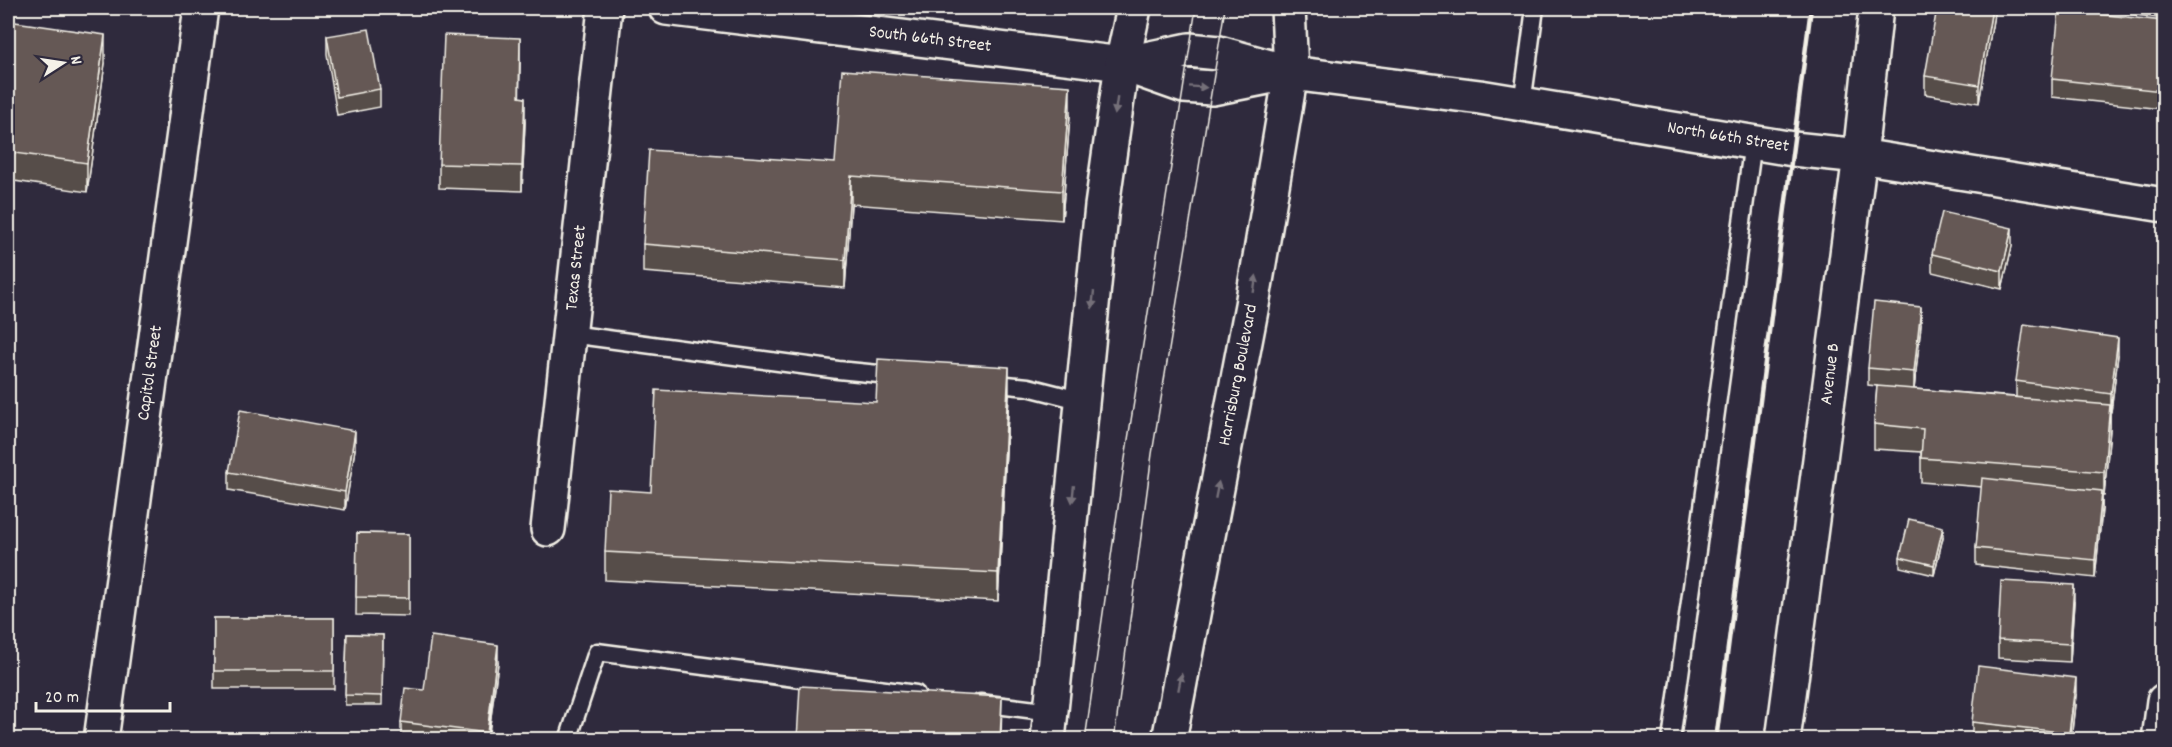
<svg xmlns="http://www.w3.org/2000/svg" width="2172" height="747" viewBox="0 0 2172 747" font-family="Dekko,sans-serif">
	<rect width="100%" height="100%" fill="#2f2a3d"/>
	<filter id="ink" filterUnits="userSpaceOnUse"><feTurbulence type="fractalNoise" baseFrequency=".0167" numOctaves="2"/><feDisplacementMap in="SourceGraphic" scale="12" xChannelSelector="R" yChannelSelector="G"/><feConvolveMatrix kernelMatrix="1 2 1 2 8 2 1 2 1" color-interpolation-filters="sRGB"/></filter>
	<g filter="url(#ink)">
		<g fill="none" stroke-linecap="round" stroke-linejoin="round">
			<defs>
				<g id="lane">
					<polyline points="1522,104 1535,8"/>
					<polyline points="570,334 838,370 899,376"/>
					<polyline points="988,383 1028,387 1083,401"/>
					<polyline points="980,703 1051,712"/>
					<polyline points="568,740 597,652 916,694"/>
					<polyline points="1671,740 1753,142"/>
				</g>
				<g id="street">
					<polyline points="666,8 1122,64 1184,86 1212,88 1283,74"/>
					<polyline points="1122,64 1189,50 1219,53 1291,73 1480,97 1793,149 1860,156 2164,205"/>
					<polyline points="548,529 605,8"/>
					<polyline points="101,740 201,8"/>
					<polyline points="1783,740 1860,156 1876,8"/>
					<polyline points="2159,740 2164,701"/>
				</g>
				<g id="secondary">
					<polyline points="1048,740 1102,206 1122,64 1134,8"/>
					<polyline points="1169,740 1252,305 1291,73 1288,8"/>
				</g>
			</defs>
			<!-- lane casing -->
			<use href="#lane" stroke="#f4f1e8" stroke-width="21"/>
			<!-- street casing -->
			<use href="#street" stroke="#f4f1e8" stroke-width="38"/>
			<!-- secondary casing -->
			<use href="#secondary" stroke="#f4f1e8" stroke-width="38"/>
			<!-- lane -->
			<use href="#lane" stroke="#2f2a3d" stroke-width="16"/>
			<!-- street -->
			<use href="#street" stroke="#2f2a3d" stroke-width="33"/>
			<!-- secondary -->
			<use href="#secondary" stroke="#2f2a3d" stroke-width="33"/>
			<!-- tram -->
			<g stroke="#f4f1e8" stroke-width="1.5">
				<polyline points="1085,740 1124,465 1196,8"/>
				<polyline points="1114,740 1152,454 1225,8"/>
			</g>
			<!-- rail -->
			<polyline stroke="#f4f1e8" stroke-width="4.5" points="1716,740 1811,8"/>
		</g>
		<!-- wall -->
		<g fill="#574d49" stroke="#f4f1e8" stroke-width="1.5">
			<polygon points="1995,8 1979,103 1925,94 1925,76"/>
			<polygon points="2088,8 2164,8 2164,19"/>
			<polygon points="8,21 105,63 87,192 8,180"/>
			<polygon points="2164,21 2164,86 2162,109 2052,97 2052,79"/>
			<polygon points="327,36 380,89 380,107 337,115 327,54"/>
			<polygon points="520,62 519,97 525,122 522,191 439,188 439,164"/>
			<polygon points="1070,115 1062,220 851,204 845,288 643,272 643,244 835,163"/>
			<polygon points="2012,246 2002,289 1932,272 1932,254"/>
			<polygon points="1921,325 1914,389 2016,397 2016,381 2118,355 2111,412 2110,412 2110,429 2104,496 2102,496 2102,509 2095,578 1976,565 1976,548 1982,487 1921,482 1921,452 1874,449 1874,424 1877,386 1868,385 1868,368"/>
			<polygon points="1009,395 998,601 605,580 605,552 651,492 876,402"/>
			<polygon points="355,449 345,510 229,490 229,472"/>
			<polygon points="357,533 409,534 409,616 356,615"/>
			<polygon points="1943,537 1934,575 1900,567 1900,557"/>
			<polygon points="2074,602 2070,662 1998,658 1998,640"/>
			<rect x="214" y="618" width="120" height="71"/>
			<polygon points="347,634 383,635 382,705 345,705"/>
			<polygon points="498,663 488,740 401,740 401,722 424,690"/>
			<polygon points="2076,695 2071,740 1972,739 1972,722"/>
		</g>
		<!-- shaded-wall -->
		<g fill="#473e3c" stroke="#f4f1e8" stroke-width="1.5">
			<polygon points="1992,8 1995,8 1979,103 1979,85"/>
			<polygon points="105,35 105,63 87,192 87,163"/>
			<polygon points="520,38 520,62 519,121 519,97"/>
			<polygon points="2164,69 2164,86 2162,109 2162,91"/>
			<polygon points="1070,86 1070,115 1062,220 1062,191"/>
			<polygon points="525,98 525,122 522,191 522,166"/>
			<polygon points="851,176 851,204 845,288 845,260"/>
			<polygon points="2012,228 2012,246 2002,289 2002,271"/>
			<polygon points="1921,307 1921,325 1914,390 1914,372"/>
			<polygon points="2118,338 2118,355 2111,412 2111,394"/>
			<polygon points="1009,367 1009,395 998,601 998,573"/>
			<polygon points="2110,405 2110,429 2104,496 2104,472"/>
			<polygon points="355,431 355,449 345,510 345,492"/>
			<polygon points="2102,491 2102,509 2095,578 2095,560"/>
			<polygon points="1943,527 1943,537 1934,575 1934,565"/>
			<polygon points="2074,585 2074,602 2070,662 2070,644"/>
			<polygon points="498,645 498,663 488,740 487,740"/>
			<polygon points="2076,678 2076,695 2071,740 2069,740"/>
			<polygon points="1002,697 1001,740 1000,740"/>
		</g>
		<!-- building -->
		<g fill="#655955" stroke="#f4f1e8" stroke-width="1.5">
			<polygon points="1937,8 1992,8 1979,85 1925,76"/>
			<polygon points="2059,10 2164,21 2164,69 2162,91 2052,79"/>
			<polygon points="8,21 105,35 87,163 8,152"/>
			<polygon points="369,29 380,89 337,97 327,36"/>
			<polygon points="444,35 520,38 519,97 525,98 522,166 439,164"/>
			<polygon points="842,70 1070,86 1062,191 851,176 845,260 643,244 649,150 835,163"/>
			<polygon points="1942,212 2012,228 2002,271 1932,254"/>
			<polygon points="1874,302 1921,307 1914,372 1868,368"/>
			<polygon points="2024,324 2118,338 2111,394 2016,381"/>
			<polygon points="878,359 1009,367 998,573 605,552 608,489 651,492 656,390 876,402"/>
			<polygon points="1877,386 2110,405 2104,472 1921,458 1923,429 1874,424"/>
			<polygon points="240,410 355,431 345,492 229,472"/>
			<polygon points="1982,478 2102,491 2095,560 1976,548"/>
			<polygon points="1909,519 1943,527 1934,565 1900,557"/>
			<polygon points="357,533 409,534 409,598 356,597"/>
			<polygon points="2001,581 2074,585 2070,644 1998,640"/>
			<rect x="214" y="618" width="120" height="53"/>
			<polygon points="347,634 383,635 382,696 345,695"/>
			<polygon points="431,636 498,645 487,733 401,722 405,688 424,690"/>
			<polygon points="1978,666 2076,678 2069,733 1972,722"/>
			<polygon points="800,686 1002,697 1000,740 797,740"/>
			<polygon points="265,736 265,740 236,740"/>
			<polygon points="1927,736 1965,740 1927,740"/>
		</g>
		<!-- one-way arrows -->
		<defs><path id="oneway-solid" d="M-6-.8H1V-3.2L6.5 0L1 3.2V.8H-6Z" transform="scale(1.5)"/></defs>
		<g fill="#747079">
			<use href="#oneway-solid" transform="translate(1198 87) rotate(4)"/>
			<use href="#oneway-solid" transform="translate(1116 106) rotate(98)"/>
			<use href="#oneway-solid" transform="translate(1255 284) rotate(-81)"/>
			<use href="#oneway-solid" transform="translate(1093 300) rotate(96)"/>
			<use href="#oneway-solid" transform="translate(1217 490) rotate(-79)"/>
			<use href="#oneway-solid" transform="translate(1073 494) rotate(96)"/>
			<use href="#oneway-solid" transform="translate(1180 682) rotate(-79)"/>
		</g>
	</g>
	<g text-anchor="middle" dominant-baseline="central" stroke-width="4.5" stroke-linejoin="round" paint-order="stroke">
		<!-- street labels -->
		<g font-size="18" fill="#f4f1e8" stroke="#2f2a3d">
			<text transform="translate(930 40) rotate(7)">South 66th Street</text>
			<text transform="translate(1728 138) rotate(9)">North 66th Street</text>
			<text transform="translate(577 268) rotate(-84)">Texas Street</text>
			<text transform="translate(151 373) rotate(-82)">Capitol Street</text>
			<text transform="translate(1831 374) rotate(-83)">Avenue B</text>
			<text transform="translate(1239 375) rotate(-79)">Harrisburg Boulevard</text>
		</g>
	</g>
	<!-- margin -->
	<rect width="2172" height="747" fill="none" stroke="#2f2a3d" stroke-width="30"/>
	<rect x="15" y="15" width="2142" height="717" fill="none" stroke="#f4f1e8" stroke-width="2" filter="url(#ink)"/>
	<!-- north arrow -->
	<g transform="translate(63 63) rotate(78)" stroke="#2f2a3d" stroke-width="4.5" paint-order="stroke">
	<path d="M0-4.5L10 22L0 15L-10 22Z" fill="#f4f1e8"/>
	<text y="-9" font-size="16" font-weight="bold" text-anchor="middle" fill="#f4f1e8">N</text>
	</g>
	<!-- scale -->
	<path d="M36 702v9h134v-9" fill="none" stroke="#f4f1e8" stroke-width="3"/>
	<text x="45" y="702" font-size="18" fill="#f4f1e8" stroke="#2f2a3d" stroke-width="4.5" paint-order="stroke">20 m</text>
</svg>
